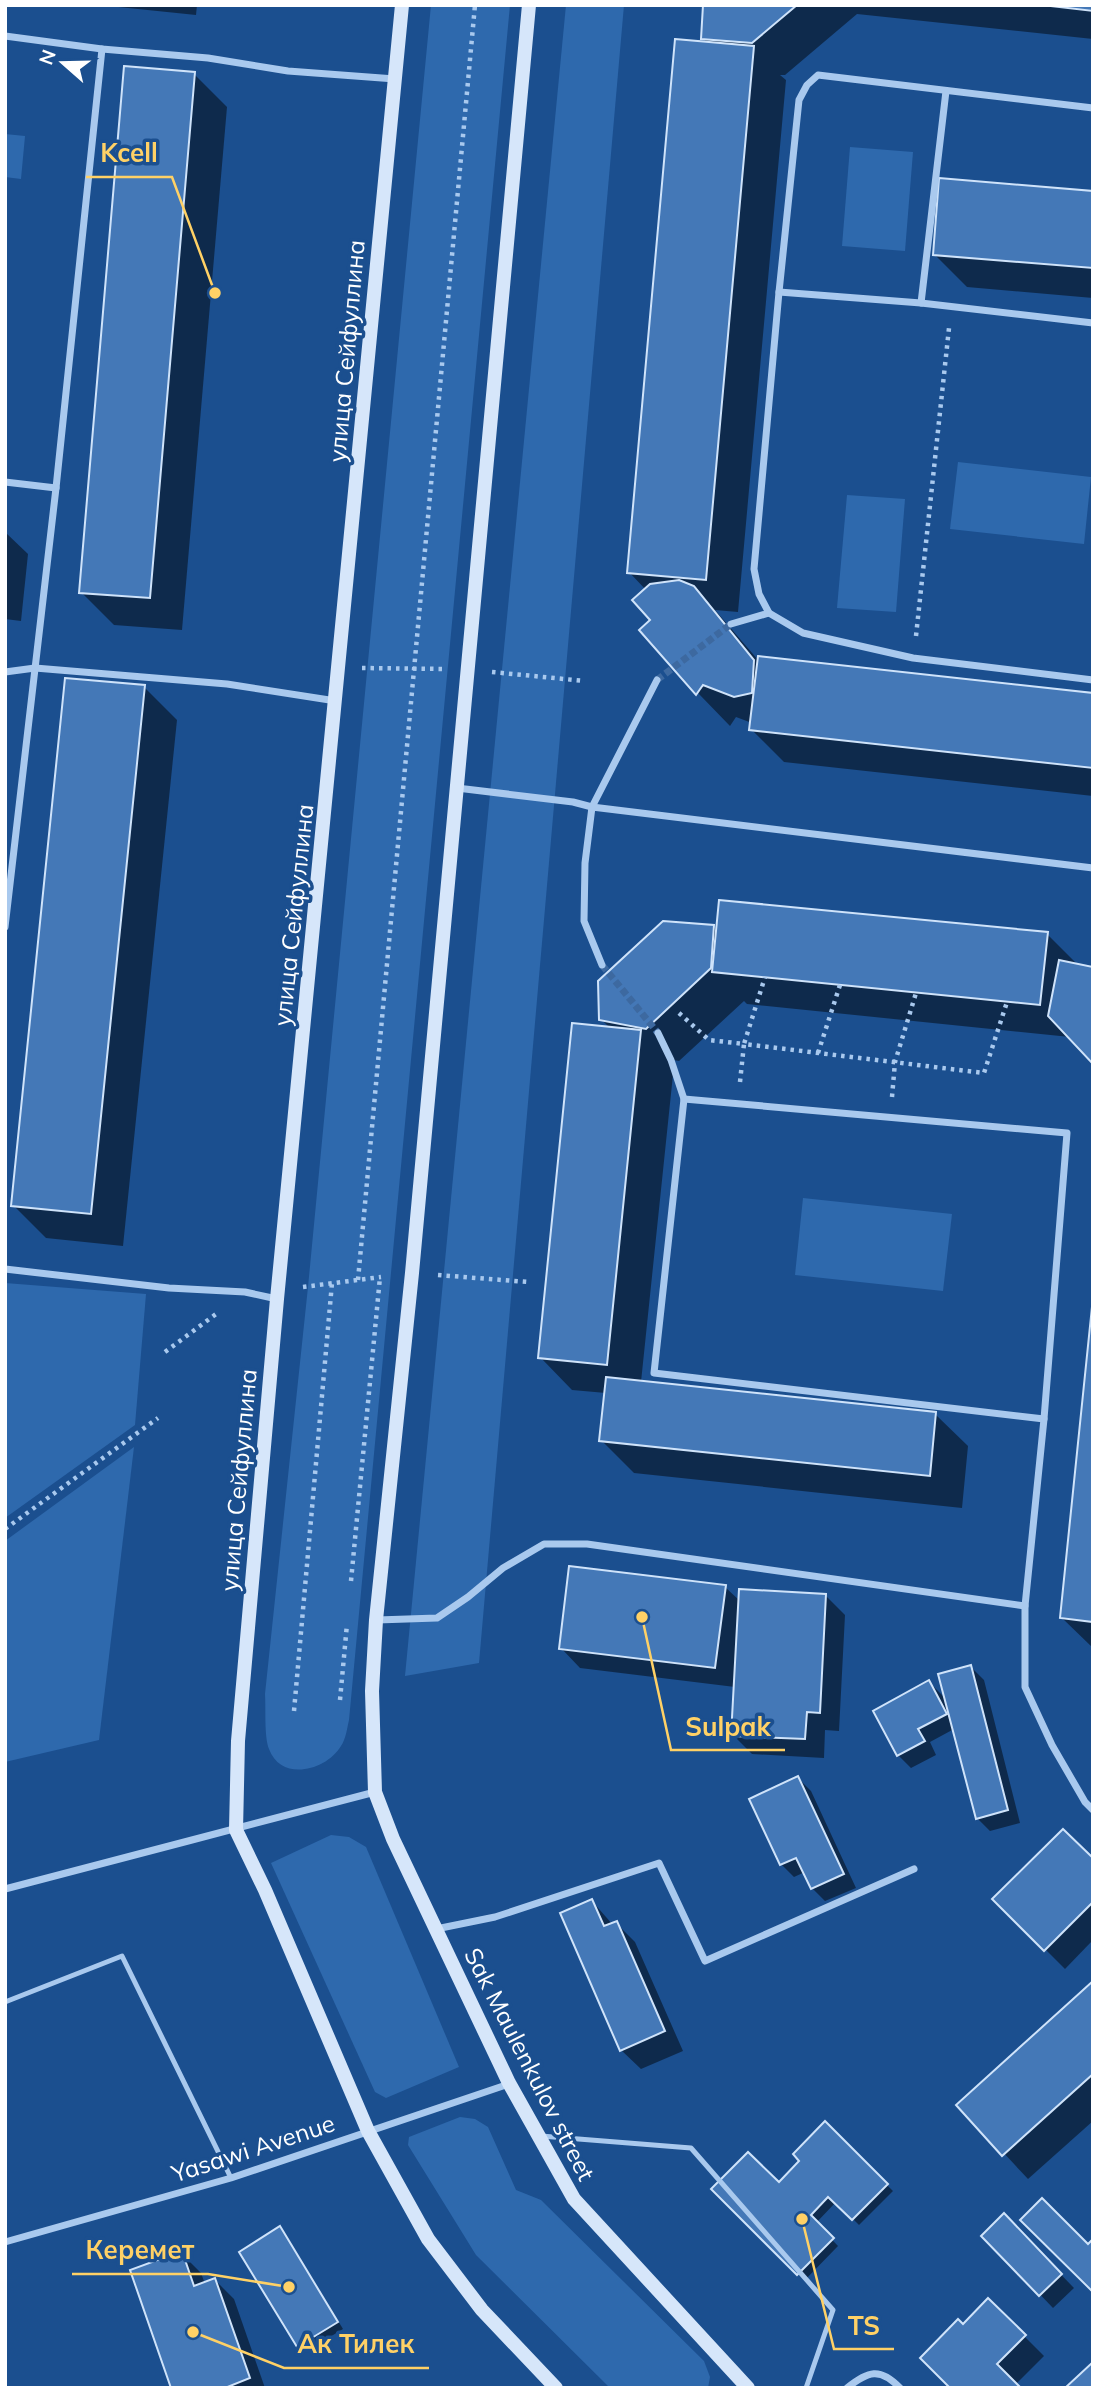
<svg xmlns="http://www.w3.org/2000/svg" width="1098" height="2393" viewBox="0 0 1098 2393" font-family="Mulish,sans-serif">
	<rect width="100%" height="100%" fill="#1b4f8f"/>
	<!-- green -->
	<g fill="#2e69ad">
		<path d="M 431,5 L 510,5 L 349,1720 C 347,1728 346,1739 341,1746 C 326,1771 281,1782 269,1749 C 264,1736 266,1709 265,1694 L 308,1287 Z"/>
		<polygon points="566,5 624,5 479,1663 405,1676"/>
		<polygon points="5,134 25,136 21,179 5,177"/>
		<polygon points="850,147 913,152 905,251 842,246"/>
		<polygon points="958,462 1091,477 1084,544 950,529"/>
		<polygon points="847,495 905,499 896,612 837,608"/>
		<polygon points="803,1198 952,1214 943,1291 795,1275"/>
		<polygon points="5,1283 146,1294 135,1425 5,1518"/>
		<polygon points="134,1447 99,1740 5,1762 5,1541"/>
		<polygon points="331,1835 349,1837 366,1847 459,2067 386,2098 375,2092 271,1863"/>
		<polygon points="460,2117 475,2119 488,2127 516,2190 541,2200 704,2361 710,2377 708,2388 610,2388 476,2255 408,2145 409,2137"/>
	</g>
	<!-- shadow -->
	<g fill="#0007">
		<polygon points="99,5 197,5 196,15"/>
		<polygon points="705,5 1093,5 1093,39 857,14 785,75 780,75 786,80 738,612 715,610 759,661 1093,694 1093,796 784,762 751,729 752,723 736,717 730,726 698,693 642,630 652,620 646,590 629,572 707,43 703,38"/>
		<polygon points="194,74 227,107 182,630 114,625 81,592"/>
		<polygon points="1093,193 1093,298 967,287 934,254"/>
		<polygon points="5,532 28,554 21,621 5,619"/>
		<polygon points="144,687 177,720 123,1246 46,1238 13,1205"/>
		<polygon points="713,926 718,931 1047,934 1079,966 1070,1037 747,1004 744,1001 679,1061 668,1059 674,1065 641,1382 935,1414 968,1446 962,1508 634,1473 601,1440 606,1393 572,1390 540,1357 610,1028 601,1019"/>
		<polygon points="1093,1314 1093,1648 1062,1618"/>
		<polygon points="725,1587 740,1601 825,1595 845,1615 839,1731 825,1730 824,1758 752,1754 733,1735 735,1687 580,1668 561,1648"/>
		<polygon points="971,1667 984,1680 1020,1823 990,1831 977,1818 954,1729 930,1742 936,1755 911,1768 898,1755 929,1682 947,1700"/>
		<polygon points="798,1778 811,1791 856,1888 825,1901 812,1888 805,1872 794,1877 781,1864"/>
		<polygon points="1093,1861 1093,1940 1065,1969 995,1899"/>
		<polygon points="592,1901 613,1925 616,1923 635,1942 683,2051 641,2069 621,2050"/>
		<polygon points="1093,1983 1093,2121 1028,2179 959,2105"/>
		<polygon points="825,2124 893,2191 859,2225 836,2202 816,2223 838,2246 805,2280 713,2189 779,2185 802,2161"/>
		<polygon points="1004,2216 1074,2288 1053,2308 984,2236"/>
		<polygon points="280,2229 286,2235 343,2329 305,2352 299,2346 241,2252"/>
		<polygon points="181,2253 201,2273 205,2284 215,2280 234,2299 265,2388 173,2388"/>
		<polygon points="988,2300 1044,2356 1015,2385 963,2326"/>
	</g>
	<!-- building -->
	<g fill="#4478b7" stroke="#cfe3fa" stroke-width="2">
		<polygon points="703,5 797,5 752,43 701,39"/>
		<polygon points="1042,5 1093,5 1093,11"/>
		<polygon points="675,39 754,46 706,580 627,573"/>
		<polygon points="124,66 195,72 150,598 79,593"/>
		<polygon points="939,178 1093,191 1093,268 933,255"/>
		<polygon points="679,580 694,586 754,660 752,693 734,697 703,685 696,695 639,630 650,620 632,600 650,584"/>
		<polygon points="758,656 1093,693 1093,768 749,730"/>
		<polygon points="65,678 145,685 91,1214 11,1206"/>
		<polygon points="719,900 1048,932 1040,1005 712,972"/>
		<polygon points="663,921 714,925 711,968 646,1029 599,1020 598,981"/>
		<polygon points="1059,960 1093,967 1093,1064 1048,1016"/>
		<polygon points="572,1023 641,1030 607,1365 538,1358"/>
		<polygon points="1093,1297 1093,1622 1060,1618"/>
		<polygon points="606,1377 936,1412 930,1476 599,1441"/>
		<polygon points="569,1566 726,1585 715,1668 559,1649"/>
		<polygon points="739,1589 826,1594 820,1713 807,1712 805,1739 731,1736"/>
		<polygon points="971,1665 1008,1810 976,1819 938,1674"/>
		<polygon points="929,1680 947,1714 918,1729 925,1741 897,1756 873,1711"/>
		<polygon points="798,1776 844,1874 811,1889 796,1858 780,1865 749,1799"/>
		<polygon points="1063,1829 1093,1858 1093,1902 1044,1951 992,1899"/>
		<polygon points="592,1899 604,1926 617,1921 665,2031 620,2051 560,1913"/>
		<polygon points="1093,1981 1093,2074 1002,2156 956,2105"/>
		<polygon points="825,2121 888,2184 852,2220 828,2197 811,2215 834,2238 797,2275 711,2189 748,2152 779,2182 799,2161 793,2154"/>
		<polygon points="1042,2198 1088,2244 1093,2239 1093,2292 1020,2220"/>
		<polygon points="1004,2213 1062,2274 1039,2296 981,2236"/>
		<polygon points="280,2226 338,2322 297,2347 239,2252"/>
		<polygon points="182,2251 194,2286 215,2278 250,2378 225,2388 171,2388 130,2270"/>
		<polygon points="988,2298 1026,2335 997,2364 1021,2388 950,2388 920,2358 958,2319 963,2324"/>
		<polygon points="1093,2362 1093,2388 1065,2388"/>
	</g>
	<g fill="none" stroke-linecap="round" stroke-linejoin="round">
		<!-- street-tunnel -->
		<g stroke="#3d69a0" stroke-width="7" stroke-dasharray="7 3.5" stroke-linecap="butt">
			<polyline points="657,680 731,624"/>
			<polyline points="602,965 658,1033"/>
		</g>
		<!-- path -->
		<g stroke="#a9c9ee" stroke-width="4.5" stroke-dasharray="3.5 5" stroke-linecap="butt">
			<polyline points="916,636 949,328"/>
			<polyline points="362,668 444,669"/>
			<polyline points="492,672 585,681"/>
			<polyline points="679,1013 709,1040 744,1044 765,977"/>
			<polyline points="818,1053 840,985"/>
			<polyline points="740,1082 744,1044 984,1073 1007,1002"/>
			<polyline points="892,1097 895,1062 916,993"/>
			<polyline points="438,1275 528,1282"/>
			<polyline points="358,1280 475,5"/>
			<polyline points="303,1287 381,1277"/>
			<polyline points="165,1352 216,1314"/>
			<polyline points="5,1529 158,1418"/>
			<polyline points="351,1581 380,1277"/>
			<polyline points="340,1700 347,1624"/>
			<polyline points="294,1711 332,1283"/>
		</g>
		<!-- lane -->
		<g stroke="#a9c9ee" stroke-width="5">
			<polyline points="5,2002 122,1956 231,2178"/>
			<polyline points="541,2136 691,2148 833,2310 806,2388"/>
		</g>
		<!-- street -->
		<g stroke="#a9c9ee" stroke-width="7">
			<polyline points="5,36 102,49 208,58 288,71 395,79"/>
			<polyline points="1093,108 818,75 807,85 799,100 779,292 754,569 759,594 769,613 803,633 913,658 1093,680"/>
			<polyline points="779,292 921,303 1093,323"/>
			<polyline points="921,303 946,91"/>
			<polyline points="5,482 56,488"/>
			<polyline points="731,624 769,613"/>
			<polyline points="5,672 35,668 227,684 336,701"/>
			<polyline points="457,788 573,802 592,807 1093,868"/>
			<polyline points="5,927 56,488 102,49"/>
			<polyline points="602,965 584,921 585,863 592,807 657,680"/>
			<polyline points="658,1033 671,1060 684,1099 654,1373 1044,1419"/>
			<polyline points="684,1099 1067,1133 1044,1419 1025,1606 1025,1687 1052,1745 1085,1802 1093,1810"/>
			<polyline points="5,1269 169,1288 245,1292 277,1299"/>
			<polyline points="377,1620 437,1618 468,1597 503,1568 544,1544 587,1544 1025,1606"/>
			<path d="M 5,1889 C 128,1856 252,1825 375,1792"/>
			<polyline points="436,1929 495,1917 659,1863 705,1961 914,1869"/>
			<polyline points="5,2242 231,2178 509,2084"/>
			<path d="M 847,2388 C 868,2371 880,2367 900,2388"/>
		</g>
		<!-- secondary -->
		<g stroke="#d6e6fa" stroke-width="14">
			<polyline points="402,5 277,1299 238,1741 236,1830 265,1890 368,2131 428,2239 482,2310 556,2388"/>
			<polyline points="529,5 412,1273 376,1620 372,1691 375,1792 393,1839 509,2083 574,2199 748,2388"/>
		</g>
	</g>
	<g text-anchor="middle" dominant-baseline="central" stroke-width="7" stroke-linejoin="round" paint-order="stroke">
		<!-- street labels -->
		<g font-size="24" fill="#fff" stroke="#1b4f8f">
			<text transform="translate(346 351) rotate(-85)">улица Сейфуллина</text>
			<text transform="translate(293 915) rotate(-84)">улица Сейфуллина</text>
			<text transform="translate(238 1480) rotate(-85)">улица Сейфуллина</text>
			<text transform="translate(530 2064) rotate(63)">Sak Maulenkulov street</text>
			<text transform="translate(253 2148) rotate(-18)">Yasawi Avenue</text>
		</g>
	</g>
	<!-- callouts -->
	<path fill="none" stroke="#ffd166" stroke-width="2.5" d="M215 293L172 177H86M642 1617L671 1750H785M289 2287L208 2274H72M802 2219L834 2349H894M193 2332L284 2368H429"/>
	<g fill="#ffd166" stroke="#1b4f8f" stroke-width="2.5">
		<circle cx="215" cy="293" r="7"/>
		<circle cx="642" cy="1617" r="7"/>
		<circle cx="289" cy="2287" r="7"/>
		<circle cx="802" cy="2219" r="7"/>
		<circle cx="193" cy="2332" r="7"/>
	</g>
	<g font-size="26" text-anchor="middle" font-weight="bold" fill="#ffd166" stroke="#1b4f8f" stroke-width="7" stroke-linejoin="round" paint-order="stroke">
		<text x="129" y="162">Kcell</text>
		<text x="728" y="1736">Sulpak</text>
		<text x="140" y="2259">Керемет</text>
		<text x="864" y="2335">TS</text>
		<text x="356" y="2353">Ак Тилек</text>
	</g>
	<!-- border -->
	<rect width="1098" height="2393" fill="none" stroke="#ffffff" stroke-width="14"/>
	<!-- north arrow -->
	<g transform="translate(63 63) rotate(290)" stroke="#1b4f8f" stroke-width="5" paint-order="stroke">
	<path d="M0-5L12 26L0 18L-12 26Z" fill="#ffffff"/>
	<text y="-10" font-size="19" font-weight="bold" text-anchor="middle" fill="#ffffff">N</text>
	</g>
</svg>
